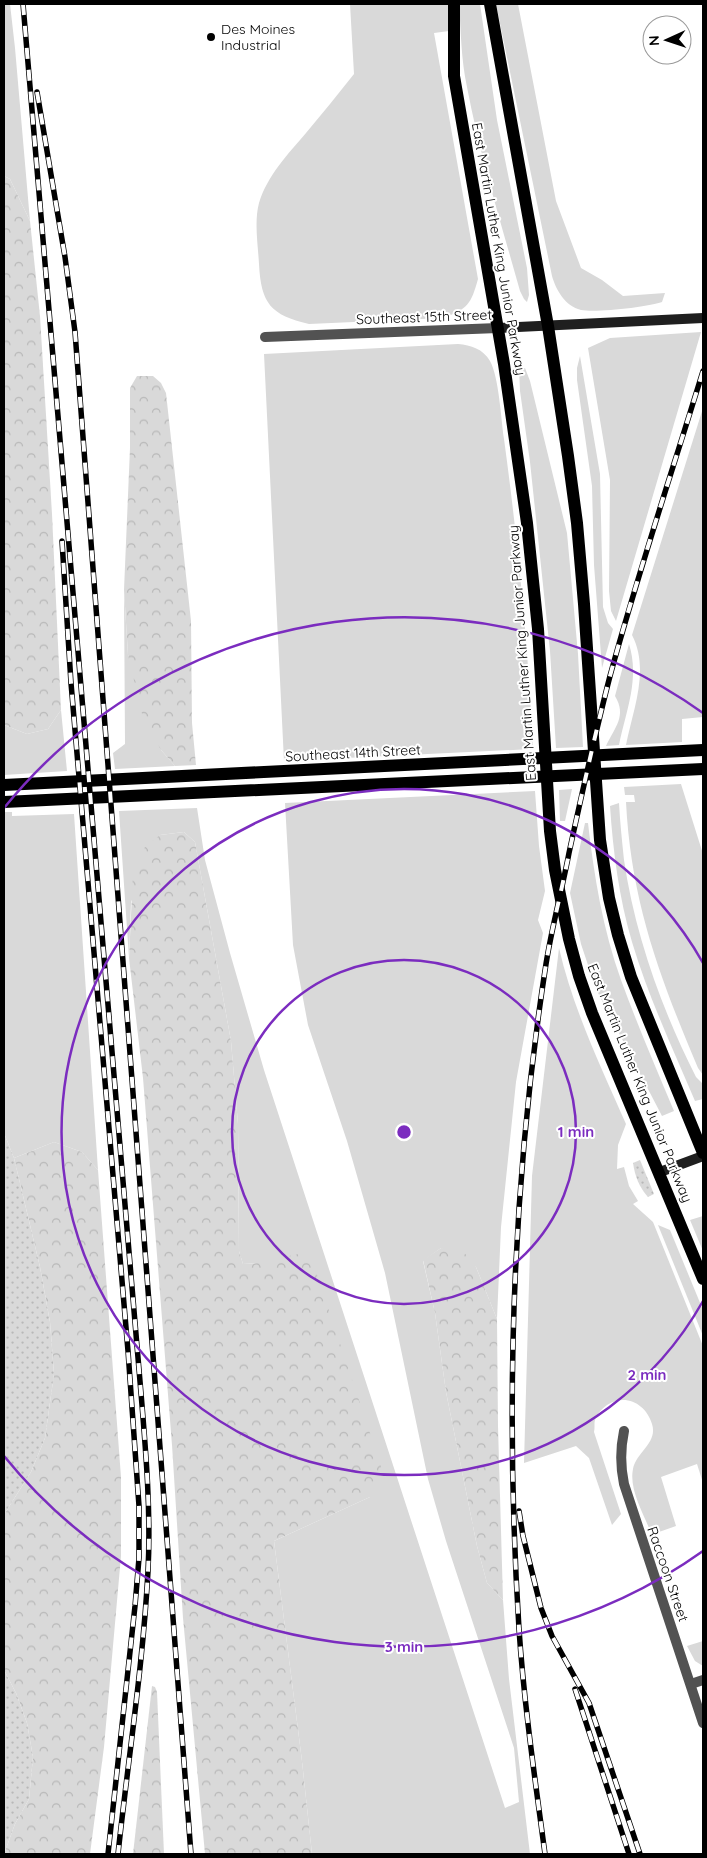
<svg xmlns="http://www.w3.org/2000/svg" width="707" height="1858" viewBox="0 0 707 1858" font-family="Quicksand,sans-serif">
	<defs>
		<pattern id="forest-crowns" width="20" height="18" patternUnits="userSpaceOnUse" patternTransform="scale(1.25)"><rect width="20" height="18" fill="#d9d9d9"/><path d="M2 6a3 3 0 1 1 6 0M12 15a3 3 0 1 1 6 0" fill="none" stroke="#b8b8b8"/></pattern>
		<pattern id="park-dots" width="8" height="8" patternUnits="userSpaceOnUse" patternTransform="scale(1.25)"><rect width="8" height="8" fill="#d9d9d9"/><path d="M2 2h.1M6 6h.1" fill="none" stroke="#b8b8b8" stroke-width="1.8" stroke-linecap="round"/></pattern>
	</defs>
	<rect width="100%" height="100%" fill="#fff"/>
	<!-- grass -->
	<g fill="#d9d9d9">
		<polygon points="4,4 10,4 15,48 30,221 10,179 4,176"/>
		<path d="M 350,4 L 448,4 L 449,31 L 434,33 L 478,279 C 471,304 468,309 443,318 L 309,324 C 271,315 261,304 259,264 C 258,245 254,222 259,203 C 267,176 288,154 306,133 C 322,114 338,94 354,74 Z"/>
		<path d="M 459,4 L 480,4 L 497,120 L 527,268 L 529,295 L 527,302 L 524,299 L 520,291 C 501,223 480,156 467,87 C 461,60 461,32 459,4 Z"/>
		<path d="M 496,4 L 518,4 L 556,201 L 581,268 L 602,280 L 623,296 L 665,293 L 662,302 C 648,307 596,313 581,310 C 565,306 556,290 552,276 Z"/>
		<polygon points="701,332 616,621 611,611 609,591 610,480 588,348 610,338"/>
		<path d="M 458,344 C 471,345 483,349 490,361 C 499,377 501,419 504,439 C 518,542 528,645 533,749 L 284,761 L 264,354 Z"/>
		<polygon points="580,356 600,474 603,607 608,623 613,629 602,668 594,565 592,486 577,380 577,368"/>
		<polygon points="519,368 525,368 530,381 567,533 578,654 583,747 556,748 550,651 530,462 520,391"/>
		<path d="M 703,408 L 703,717 L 682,719 L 682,742 L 626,745 C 633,709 650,670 632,635 Z"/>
		<polygon points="124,591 128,655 161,750 175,766 115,769 113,753 125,744"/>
		<path d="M 629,644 C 640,679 626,711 619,745 L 606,746 C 615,727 627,716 615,696 Z"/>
		<polygon points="61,710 67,771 4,775 4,725 27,734 48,729"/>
		<path d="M 681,784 L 703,854 L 703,1075 L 698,1068 C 660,978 631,902 626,802 L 635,802 L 634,795 L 625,795 L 624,787 Z"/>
		<polygon points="572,789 565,821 560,821 559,790"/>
		<polygon points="535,791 539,846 545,891 538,920 543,933 516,1082 501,1227 497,1319 476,1267 441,1248 423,1261 435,1313 446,1392 477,1546 487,1583 503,1600 509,1679 530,1854 312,1854 302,1761 274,1541 370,1497 259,1263 243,1264 239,1251 238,1124 231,1041 195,842 184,832 160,835 131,902 129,958 119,811 197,808 205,860 230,953 264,1070 505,1808 519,1802 514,1748 446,1541 428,1479 385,1273 347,1141 308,1025 293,945 285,803"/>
		<path d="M 619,803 C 620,822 622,841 624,860 C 635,935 662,1010 696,1077 L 703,1084 L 703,1099 L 695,1101 C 673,1049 648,996 632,942 C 619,898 613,851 610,806 Z"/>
		<polygon points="4,812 12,812 12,816 74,814 98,1170 82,1152 54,1142 14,1158 4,1133"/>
		<path d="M 585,823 L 588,823 C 594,876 603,930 621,980 C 637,1024 656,1068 674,1111 L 662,1116 L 596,989 L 581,944 L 570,893 Z"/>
		<path d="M 559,948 C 573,1009 601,1067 626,1124 L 618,1145 L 617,1169 L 624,1167 L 629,1186 L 638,1201 L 633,1204 L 653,1222 L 703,1346 L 703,1483 L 697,1464 L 661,1477 L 676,1526 L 659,1532 L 649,1528 C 642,1511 629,1488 633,1469 C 636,1452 658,1443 652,1424 C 646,1404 626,1393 607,1405 C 602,1409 597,1413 595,1420 C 594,1423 595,1428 594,1432 L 621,1514 L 612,1525 L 589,1458 L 576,1446 L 524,1463 L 532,1176 Z"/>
		<polygon points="703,1216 703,1251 690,1220"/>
		<polygon points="658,1225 670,1230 703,1310 703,1336"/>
		<polygon points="703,1641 703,1666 695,1661 687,1646"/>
	</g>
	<!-- forest -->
	<g fill="url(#forest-crowns)">
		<polygon points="4,176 10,179 30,221 40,316 52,514 61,710 48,729 27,734 4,725"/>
		<polygon points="137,376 153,376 161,383 166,393 191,621 192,723 196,765 175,766 161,750 143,718 128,655 124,590 130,448 130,388"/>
		<polygon points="184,832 195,842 231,1041 238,1124 239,1251 243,1264 259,1263 298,1254 313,1263 381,1466 381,1485 370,1497 274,1541 302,1761 312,1854 205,1854 183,1618 172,1445 143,1078 129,958 133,872 145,847 160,835"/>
		<polygon points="54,1142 82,1152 98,1170 121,1477 121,1556 104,1747 90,1854 4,1854 15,1824 29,1799 33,1757 27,1723 16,1693 4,1670 4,1518 5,1513 31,1472 45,1438 54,1374 50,1322 40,1267 14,1158"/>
		<polygon points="441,1248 462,1250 476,1267 497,1319 498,1426 503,1600 487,1583 477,1546 446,1392 435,1313 423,1260"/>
		<polygon points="152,1686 155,1687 157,1692 164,1854 133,1854"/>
	</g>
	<!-- park -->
	<g fill="url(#park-dots)">
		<polygon points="4,1133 14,1158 40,1267 50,1322 54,1374 45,1438 31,1472 5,1513 4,1518"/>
		<path d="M 640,1160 L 654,1194 L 648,1197 C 639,1187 635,1176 633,1163 Z"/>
		<polygon points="4,1670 16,1693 27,1723 33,1757 29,1799 15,1824 4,1854"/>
	</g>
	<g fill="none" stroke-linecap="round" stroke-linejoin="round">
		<!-- street -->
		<g stroke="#525252" stroke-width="10">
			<polyline points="265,337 498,328"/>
			<path d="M 624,1431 C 620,1450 620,1465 624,1484 L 703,1723"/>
			<polyline points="691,1684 703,1680"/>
		</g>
		<!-- secondary -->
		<g stroke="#1f1f1f" stroke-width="10">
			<polyline points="498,328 703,318"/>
			<polyline points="660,1172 703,1156"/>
		</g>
		<!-- primary -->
		<g stroke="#000" stroke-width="12">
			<polyline points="454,4 454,76 504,364 527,523 538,629 550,831 555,870 569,939 579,976 592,1013 703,1279"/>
			<polyline points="490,4 548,326 568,456 577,523 584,604 600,840 609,898 618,935 631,977 703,1153"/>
			<polyline points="4,785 703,750"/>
			<polyline points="4,802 703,769"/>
		</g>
		<defs>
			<g id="rail">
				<path d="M 23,4 L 141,1393 C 146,1453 151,1512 148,1571 C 143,1666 128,1760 118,1854"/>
				<polyline points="37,92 65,257 75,332 191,1854"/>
				<polyline points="62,541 71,683 128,1351 139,1506 139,1558 135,1606 108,1854"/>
				<polyline points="519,1511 523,1536 541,1608 552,1636 589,1703 640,1854"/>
				<polyline points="575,1689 629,1854"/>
				<path d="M 545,1854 C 535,1779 524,1704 519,1629 C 505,1407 512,1183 546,964 C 552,926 562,890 569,853 C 582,793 595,734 610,676 C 638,573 672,472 703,371"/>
			</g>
		</defs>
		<!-- rail casing -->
		<use href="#rail" stroke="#000" stroke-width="5.5"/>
		<!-- rail -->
		<use href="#rail" stroke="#fff" stroke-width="4" stroke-dasharray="11" stroke-linecap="butt"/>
	</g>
	<!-- distance rings -->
	<g fill="none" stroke="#7b2cbf" stroke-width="2.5">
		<circle cx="404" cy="1132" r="172"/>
		<path d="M703 1301A343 343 0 1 1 703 963"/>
		<path d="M703 1551A515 515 0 0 1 4 1456M4 808A515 515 0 0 1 703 713"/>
	</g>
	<!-- markers -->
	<circle fill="#000" stroke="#fff" stroke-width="2" cx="211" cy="37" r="5"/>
	<g text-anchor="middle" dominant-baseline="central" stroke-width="4" stroke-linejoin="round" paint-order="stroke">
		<!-- poi labels -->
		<g font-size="14" fill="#000" stroke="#fff" text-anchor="start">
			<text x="221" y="29">Des Moines<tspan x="221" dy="16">Industrial</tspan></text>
		</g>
		<!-- street labels -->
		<g font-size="14" fill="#000" stroke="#fff">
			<text transform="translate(499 249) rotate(80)">East Martin Luther King Junior Parkway</text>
			<text transform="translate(424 317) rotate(-2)">Southeast 15th Street</text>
			<text transform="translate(522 653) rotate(-94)">East Martin Luther King Junior Parkway</text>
			<text transform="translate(353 753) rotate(-3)">Southeast 14th Street</text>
			<text transform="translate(640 1083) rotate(68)">East Martin Luther King Junior Parkway</text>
			<text transform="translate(668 1574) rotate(71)">Raccoon Street</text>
		</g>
	</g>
	<circle cx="404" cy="1132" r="8" fill="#7b2cbf" stroke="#fff" stroke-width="2.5"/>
	<g font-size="15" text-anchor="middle" font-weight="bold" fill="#7b2cbf" stroke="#fff" stroke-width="4" stroke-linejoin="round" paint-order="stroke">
		<text x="576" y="1137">1 min</text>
		<text x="647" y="1380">2 min</text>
		<text x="404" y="1652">3 min</text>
	</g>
	<!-- border -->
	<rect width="707" height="1858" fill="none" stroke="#000000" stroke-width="10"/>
	<!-- north arrow -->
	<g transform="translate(667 40) rotate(267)"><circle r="24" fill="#ffffff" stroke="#999999"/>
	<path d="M0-4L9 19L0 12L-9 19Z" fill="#000000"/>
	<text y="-8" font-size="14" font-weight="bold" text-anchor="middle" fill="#000000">N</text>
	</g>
</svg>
